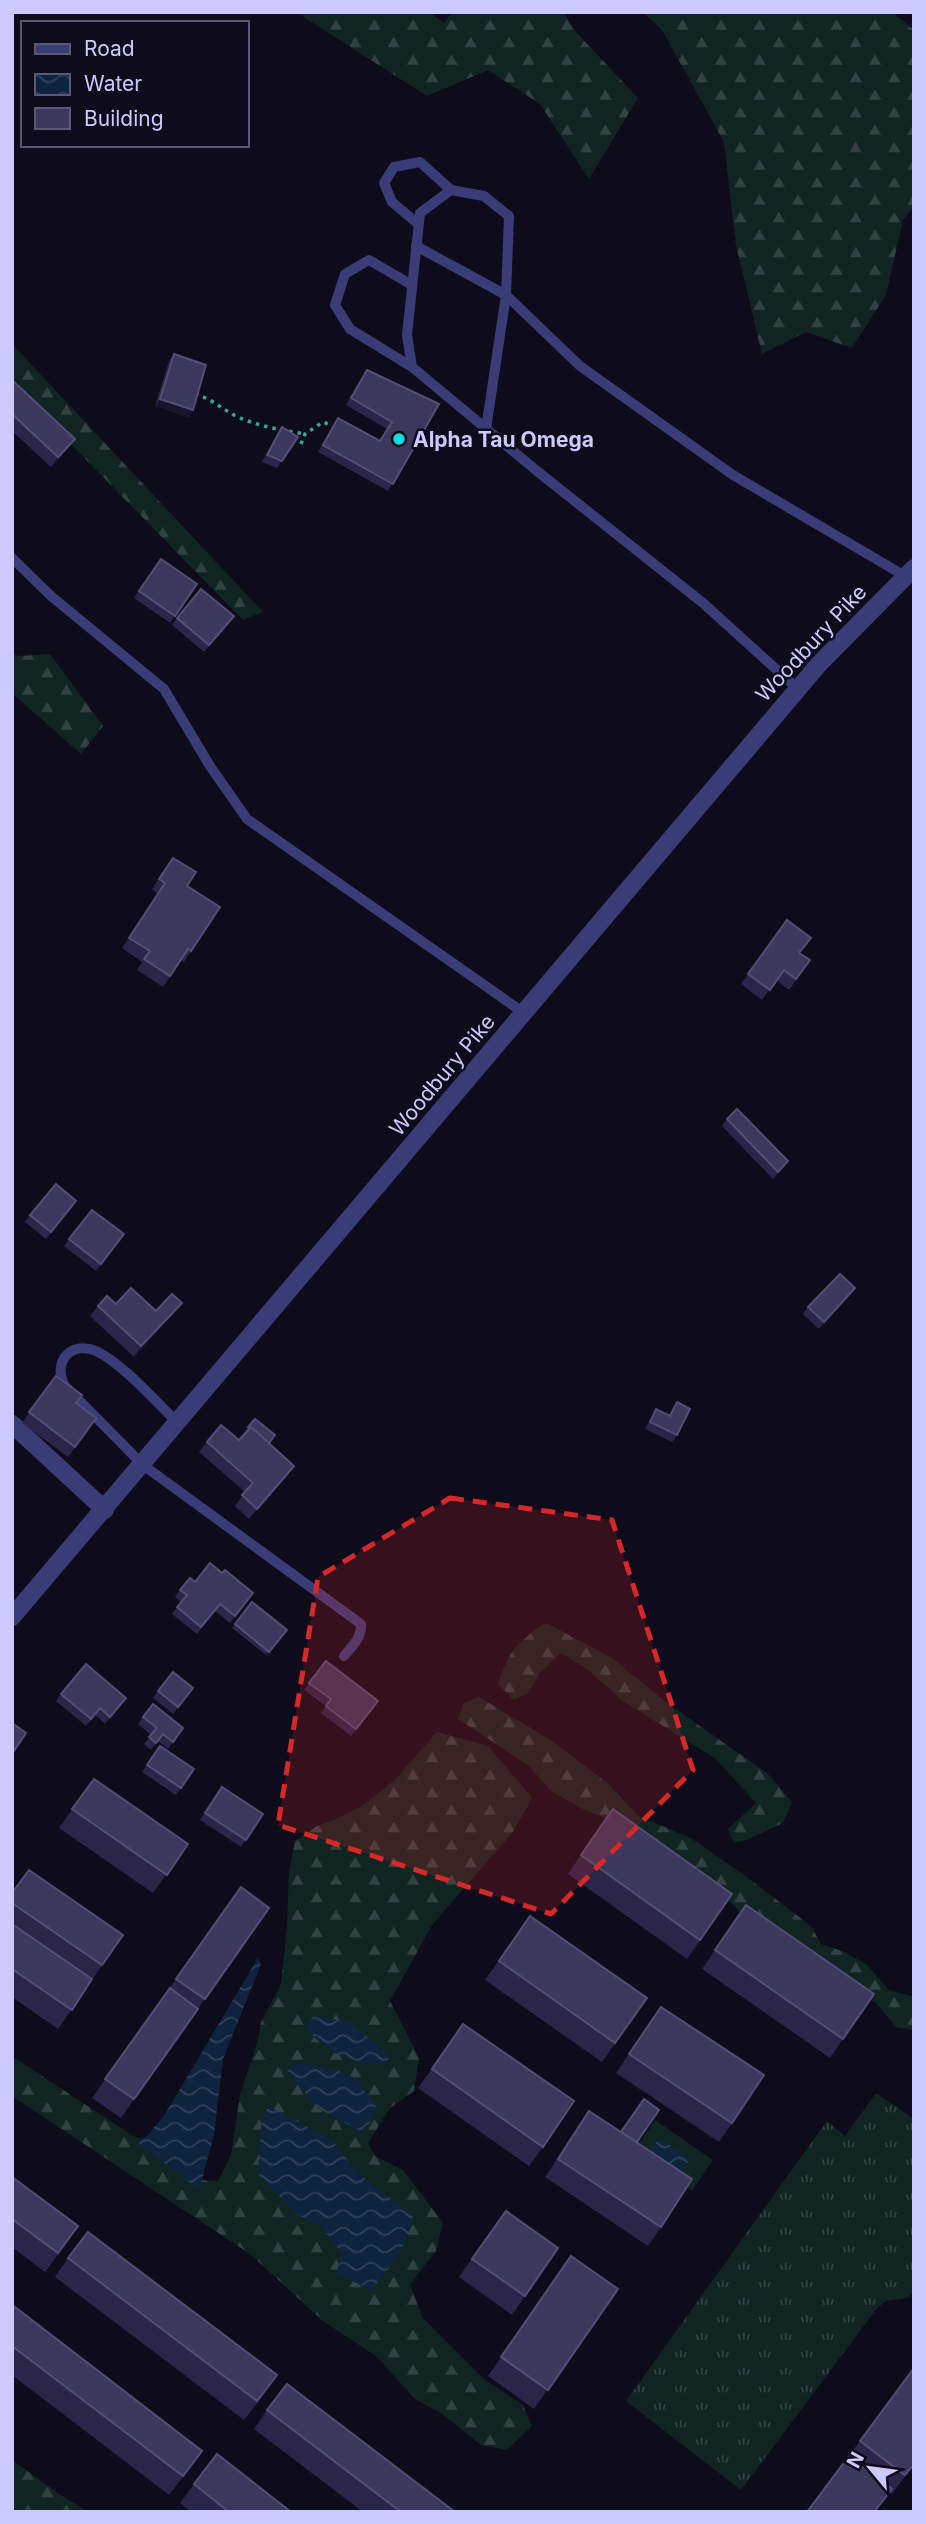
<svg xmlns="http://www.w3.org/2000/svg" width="926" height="2524" viewBox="0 0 926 2524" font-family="Inter,sans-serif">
	<defs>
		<pattern id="grass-tufts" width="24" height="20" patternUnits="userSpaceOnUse" patternTransform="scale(1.75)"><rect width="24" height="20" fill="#102422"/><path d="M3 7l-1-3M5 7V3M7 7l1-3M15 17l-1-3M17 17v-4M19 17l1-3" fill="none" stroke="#324243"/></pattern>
		<pattern id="forest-firs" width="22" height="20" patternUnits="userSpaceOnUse" patternTransform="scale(1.75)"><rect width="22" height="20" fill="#102422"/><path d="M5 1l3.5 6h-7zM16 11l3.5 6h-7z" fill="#324243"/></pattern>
		<pattern id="water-waves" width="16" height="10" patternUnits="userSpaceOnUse" patternTransform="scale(1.75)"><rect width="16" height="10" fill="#0e233d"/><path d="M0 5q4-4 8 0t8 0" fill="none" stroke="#30425a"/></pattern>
	</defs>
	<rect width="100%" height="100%" fill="#0e0c1b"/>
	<!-- grass -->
	<polygon fill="url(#grass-tufts)" points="876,2093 914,2119 914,2291 908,2298 886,2301 877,2308 741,2490 626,2401 827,2121 845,2136"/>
	<!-- forest -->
	<g fill="url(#forest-firs)">
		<polygon points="296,12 429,12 444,23 452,12 563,12 575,31 638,98 589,179 540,104 488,70 427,96"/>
		<polygon points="643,12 892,12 914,30 914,206 903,220 886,295 852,348 806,332 762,354 736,245 724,142 662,30"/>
		<polygon points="12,344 263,612 243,620 12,384"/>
		<polygon points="12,653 17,656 50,654 103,726 81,754 12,693"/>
		<path d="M 546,1623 L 612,1658 L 667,1703 L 767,1773 L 792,1802 L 783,1823 L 746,1840 L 734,1843 L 728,1829 L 756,1803 L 716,1759 L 623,1701 L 586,1668 L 561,1653 L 539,1674 L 528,1693 L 514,1700 L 498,1684 C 508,1652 518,1641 546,1623 Z"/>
		<polygon points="479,1697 552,1741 607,1783 638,1816 691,1838 744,1875 811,1926 821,1944 842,1951 866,1964 889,1990 914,1997 914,2030 896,2027 876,2003 752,1926 720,1890 619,1824 581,1808 551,1791 528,1765 458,1719 464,1703"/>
		<polygon points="437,1732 488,1746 532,1798 512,1833 432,1925 390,2001 419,2058 414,2091 390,2108 368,2143 375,2156 403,2170 443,2223 436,2251 410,2284 422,2317 485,2380 523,2405 532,2426 507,2450 481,2445 441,2413 415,2399 376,2356 323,2321 250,2254 12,2096 12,2056 133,2136 157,2144 194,2180 218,2181 231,2155 240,2095 258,2040 261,2022 281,1984 287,1926 289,1872 295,1841 317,1826 334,1820 362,1806 395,1780"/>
		<polygon points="12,2460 59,2494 88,2512 12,2512"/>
	</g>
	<!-- green -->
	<polygon fill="#102422" points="655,2120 713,2160 692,2191 634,2151"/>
	<!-- water -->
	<g fill="url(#water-waves)">
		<polygon points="258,1958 261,1964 223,2059 214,2135 199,2190 137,2142 148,2135 165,2114"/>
		<path d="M 313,2016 L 349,2022 L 389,2054 L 387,2065 C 347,2061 334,2058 306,2029 Z"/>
		<polygon points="297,2063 339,2071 355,2078 376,2105 373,2119 362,2132 318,2108 287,2071"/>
		<path d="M 268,2106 L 332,2140 L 353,2167 L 373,2186 L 413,2214 C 410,2244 390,2268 371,2290 L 336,2273 L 343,2255 L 319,2224 L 297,2215 L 258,2174 L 261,2127 Z"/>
		<polygon points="659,2138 690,2159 681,2172 650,2150"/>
	</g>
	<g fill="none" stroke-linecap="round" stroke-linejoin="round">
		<!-- path -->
		<g stroke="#34a596" stroke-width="3.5" stroke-dasharray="3.5 5" stroke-linecap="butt">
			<path d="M 195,394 C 210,398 221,408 234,415 C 255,426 282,430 305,434"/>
			<polyline points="301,444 305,434 323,422 331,425"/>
		</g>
		<!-- service -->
		<g stroke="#3a3c77" stroke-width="10">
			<polyline points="418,224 392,202 384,183 394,167 420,162 451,190"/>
			<polyline points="416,246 506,295 486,429"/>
			<polyline points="412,367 350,329 335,305 345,274 369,260 412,285"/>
			<polyline points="12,558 51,596 164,689 210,766 247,819 524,1013"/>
			<polyline points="798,689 703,603 537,471 412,367 407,335 420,213 451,190 484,196 509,216 506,295 580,366 733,475 905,576"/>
			<path d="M 178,1423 C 156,1402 122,1363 96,1351 C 70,1340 52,1363 65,1386 L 143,1465 L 361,1624 C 362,1638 352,1646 344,1656"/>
		</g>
		<!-- minor -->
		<polyline stroke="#3a3c77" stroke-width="18" points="12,1424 105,1510"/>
		<!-- tertiary -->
		<polyline stroke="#3a3c77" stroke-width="18" points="12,1617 819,664 914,568"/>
	</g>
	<!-- wall -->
	<g fill="#2a2549">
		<polygon points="174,354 193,410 188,417 155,406 169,361"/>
		<polygon points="367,370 439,404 388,491 318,452 338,418 379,441 387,429 346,405"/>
		<polygon points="12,380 75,439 68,449 51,467 12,431"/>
		<polygon points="282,427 298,437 277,468 262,462"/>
		<polygon points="161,559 197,584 170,623 134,598"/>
		<polygon points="177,618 229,623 204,652 172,625"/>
		<polygon points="173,858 187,886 220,907 184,962 181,960 163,987 137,970 142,962 122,948 158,894 152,889"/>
		<polygon points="787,920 800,953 810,960 789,990 776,980 762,1000 741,984"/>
		<polygon points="727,1119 783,1168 773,1179 722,1126"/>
		<polygon points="71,1208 46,1239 25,1222 30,1215"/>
		<polygon points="92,1210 124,1234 96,1271 64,1246"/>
		<polygon points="850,1295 819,1329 803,1314 808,1307"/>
		<polygon points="116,1304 156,1311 174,1313 134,1357 90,1316 98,1306"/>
		<polygon points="56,1376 76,1403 96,1418 68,1457 22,1423"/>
		<polygon points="677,1402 677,1435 672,1442 645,1429 656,1409 669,1415"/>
		<polygon points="255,1419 287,1476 249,1519 235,1506 245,1492 199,1452 207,1442 239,1440 247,1431 246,1430"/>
		<polygon points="222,1573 253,1593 230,1623 215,1611 197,1634 172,1614 181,1602 175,1597 180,1590 195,1582"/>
		<polygon points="252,1602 287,1630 266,1655 232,1628"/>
		<polygon points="326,1661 378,1701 351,1736 321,1713 326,1706 304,1690"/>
		<polygon points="158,1691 188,1695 173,1714 153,1698"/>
		<polygon points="61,1694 121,1705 105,1724 95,1715 86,1726 56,1701"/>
		<polygon points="143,1717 183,1728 168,1749 158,1741 151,1750 144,1744 151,1735 138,1724"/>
		<polygon points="160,1746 194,1769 176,1795 142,1772"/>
		<polygon points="94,1779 188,1844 153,1893 59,1828"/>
		<polygon points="222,1787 263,1814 241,1847 200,1820"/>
		<polygon points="613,1809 732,1894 687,1959 568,1874"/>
		<polygon points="241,1887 269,1908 121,2118 92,2098"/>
		<polygon points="12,1893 123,1935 58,2029 12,1997"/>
		<polygon points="746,1905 874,1994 830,2058 702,1969"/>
		<polygon points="530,1916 647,1998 602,2062 485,1980"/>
		<polygon points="661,2007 732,2123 719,2142 616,2073"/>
		<polygon points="463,2024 543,2147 529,2166 418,2088"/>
		<polygon points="589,2111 637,2142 661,2227 648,2246 545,2177"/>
		<polygon points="12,2177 65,2245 45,2272 12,2247"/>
		<polygon points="506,2211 558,2248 512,2315 459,2277"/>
		<polygon points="571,2256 618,2289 534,2409 488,2376"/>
		<polygon points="68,2258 264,2394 244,2420 55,2277"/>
		<polygon points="12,2311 189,2469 169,2495 12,2375"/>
		<polygon points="267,2410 455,2512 363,2512 254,2429"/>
		<polygon points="860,2441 914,2464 892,2494 849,2456"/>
		<polygon points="194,2484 291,2512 191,2512 180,2503"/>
	</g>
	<!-- shaded-wall -->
	<g fill="#18142e">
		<polygon points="160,399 193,410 188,417 155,406"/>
		<polygon points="75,439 68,449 51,467 58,457"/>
		<polygon points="788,1161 783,1168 773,1179 778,1172"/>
		<polygon points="855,1288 850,1295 819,1329 824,1322"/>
		<polygon points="182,1303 174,1313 134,1357 141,1346"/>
		<polygon points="294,1466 287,1476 249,1519 257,1509"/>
	</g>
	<!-- building -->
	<g fill="#3c375c" stroke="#524e75" stroke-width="2">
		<polygon points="174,354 206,365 193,410 160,399"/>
		<polygon points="367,370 439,404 393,484 323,445 338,418 380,441 392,422 351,398"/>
		<polygon points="12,380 75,439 58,457 12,414"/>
		<polygon points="282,427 298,437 282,461 267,455"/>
		<polygon points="161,559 197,584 175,616 139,591"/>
		<polygon points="201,589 234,616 209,645 177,618"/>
		<polygon points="173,858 196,872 187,886 220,907 191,951 188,949 170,976 144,959 150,951 129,938 165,883 159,879"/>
		<polygon points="787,920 811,938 799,953 810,960 796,979 784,970 770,990 748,974"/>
		<polygon points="737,1109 788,1161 778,1172 727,1119"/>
		<polygon points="56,1184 76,1201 51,1232 30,1215"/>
		<polygon points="92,1210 124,1234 101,1264 69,1239"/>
		<polygon points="840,1274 855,1288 824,1322 808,1307"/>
		<polygon points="131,1288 156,1311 172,1294 182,1303 141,1346 98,1306 107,1296 116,1304"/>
		<polygon points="56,1376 82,1395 76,1403 96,1418 75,1447 29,1412"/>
		<polygon points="677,1402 690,1409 677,1435 650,1422 656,1409 670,1416"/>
		<polygon points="255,1419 275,1435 269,1443 251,1427 250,1428 248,1427"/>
		<polygon points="221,1425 239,1440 251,1427 294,1466 257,1509 242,1495 253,1483 207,1442"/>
		<polygon points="210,1563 222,1573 225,1570 253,1593 235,1616 220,1604 201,1627 177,1607 187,1595 180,1590 190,1578 195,1582"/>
		<polygon points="252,1602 287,1630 269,1652 235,1624"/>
		<polygon points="326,1661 378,1701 356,1729 326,1706 331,1699 309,1683"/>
		<polygon points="86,1664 126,1698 110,1717 100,1708 91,1719 61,1694"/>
		<polygon points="173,1672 193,1688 178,1707 158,1691"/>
		<polygon points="153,1704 183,1728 173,1742 163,1734 156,1743 149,1737 157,1728 143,1717"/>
		<polygon points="12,1723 26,1733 12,1754"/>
		<polygon points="160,1746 194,1769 181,1788 147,1765"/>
		<polygon points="94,1779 188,1844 167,1875 72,1809"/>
		<polygon points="222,1787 263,1814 246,1840 205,1813"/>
		<polygon points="613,1809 732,1894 700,1940 581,1855"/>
		<polygon points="29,1870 123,1935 102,1965 12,1903 12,1893"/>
		<polygon points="241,1887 269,1908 205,1999 176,1979"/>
		<polygon points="746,1905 874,1994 843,2039 715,1950"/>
		<polygon points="530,1916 647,1998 615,2043 499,1961"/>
		<polygon points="12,1924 92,1979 72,2010 12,1969"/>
		<polygon points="170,1988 198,2009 134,2099 105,2079"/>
		<polygon points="661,2007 764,2075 732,2123 629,2054"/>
		<polygon points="463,2024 574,2101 543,2147 432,2069"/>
		<polygon points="644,2099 659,2110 637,2142 621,2132"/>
		<polygon points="589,2111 692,2179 661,2227 558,2159"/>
		<polygon points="12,2177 78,2226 58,2253 12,2219"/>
		<polygon points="506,2211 558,2248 525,2296 472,2259"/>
		<polygon points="88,2232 277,2375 257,2401 68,2258"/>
		<polygon points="571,2256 618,2289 548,2390 501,2357"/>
		<polygon points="15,2307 202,2451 183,2476 12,2346 12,2311"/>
		<polygon points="914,2368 914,2464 905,2475 860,2441"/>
		<polygon points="287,2384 455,2512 401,2512 267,2410"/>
		<polygon points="217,2454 291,2512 229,2512 194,2484"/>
		<polygon points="849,2456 892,2489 874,2512 807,2512"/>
	</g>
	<!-- marked area -->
	<path fill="#d62828" fill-opacity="0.2" stroke="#d62828" stroke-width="5" stroke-dasharray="14 9" stroke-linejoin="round" d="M 450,1498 L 612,1520 L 693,1770 L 551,1914 L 278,1825 L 318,1577 Z"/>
	<!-- markers -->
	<circle fill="#0edde3" stroke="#0e0c1b" stroke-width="2.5" cx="399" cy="439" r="7"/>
	<g text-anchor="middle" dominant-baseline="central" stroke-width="5" stroke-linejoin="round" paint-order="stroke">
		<!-- poi labels -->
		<g font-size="21" font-weight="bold" fill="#ccc9fc" stroke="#0e0c1b" text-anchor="start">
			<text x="413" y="439">Alpha Tau Omega</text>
		</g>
		<!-- street labels -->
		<g font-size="21" fill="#ccc9fc" stroke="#0e0c1b">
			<text transform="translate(811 643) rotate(-47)">Woodbury Pike</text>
			<text transform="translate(442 1075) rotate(-50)">Woodbury Pike</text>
		</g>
	</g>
	<!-- border -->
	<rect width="926" height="2524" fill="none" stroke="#ccc9fc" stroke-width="28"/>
	<!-- legend -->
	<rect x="21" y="21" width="228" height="126" fill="#0e0c1b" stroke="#5a5875" stroke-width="2"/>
	<rect x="35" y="44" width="35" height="10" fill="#3a3c77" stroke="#5a5875" stroke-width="2"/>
	<text x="84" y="56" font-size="21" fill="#ccc9fc">Road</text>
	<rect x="35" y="74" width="35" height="21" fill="url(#water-waves)" stroke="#5a5875" stroke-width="2"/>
	<text x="84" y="91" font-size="21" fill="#ccc9fc">Water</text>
	<rect x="35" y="108" width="35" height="21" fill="#3c375c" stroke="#5a5875" stroke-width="2"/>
	<text x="84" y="126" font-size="21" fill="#ccc9fc">Building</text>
	<!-- north arrow -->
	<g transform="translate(870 2468) rotate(299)" stroke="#0e0c1b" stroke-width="5" paint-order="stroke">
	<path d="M0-5L12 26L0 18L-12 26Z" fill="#ccc9fc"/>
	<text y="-10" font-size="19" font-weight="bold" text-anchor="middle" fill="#ccc9fc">N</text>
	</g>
</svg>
